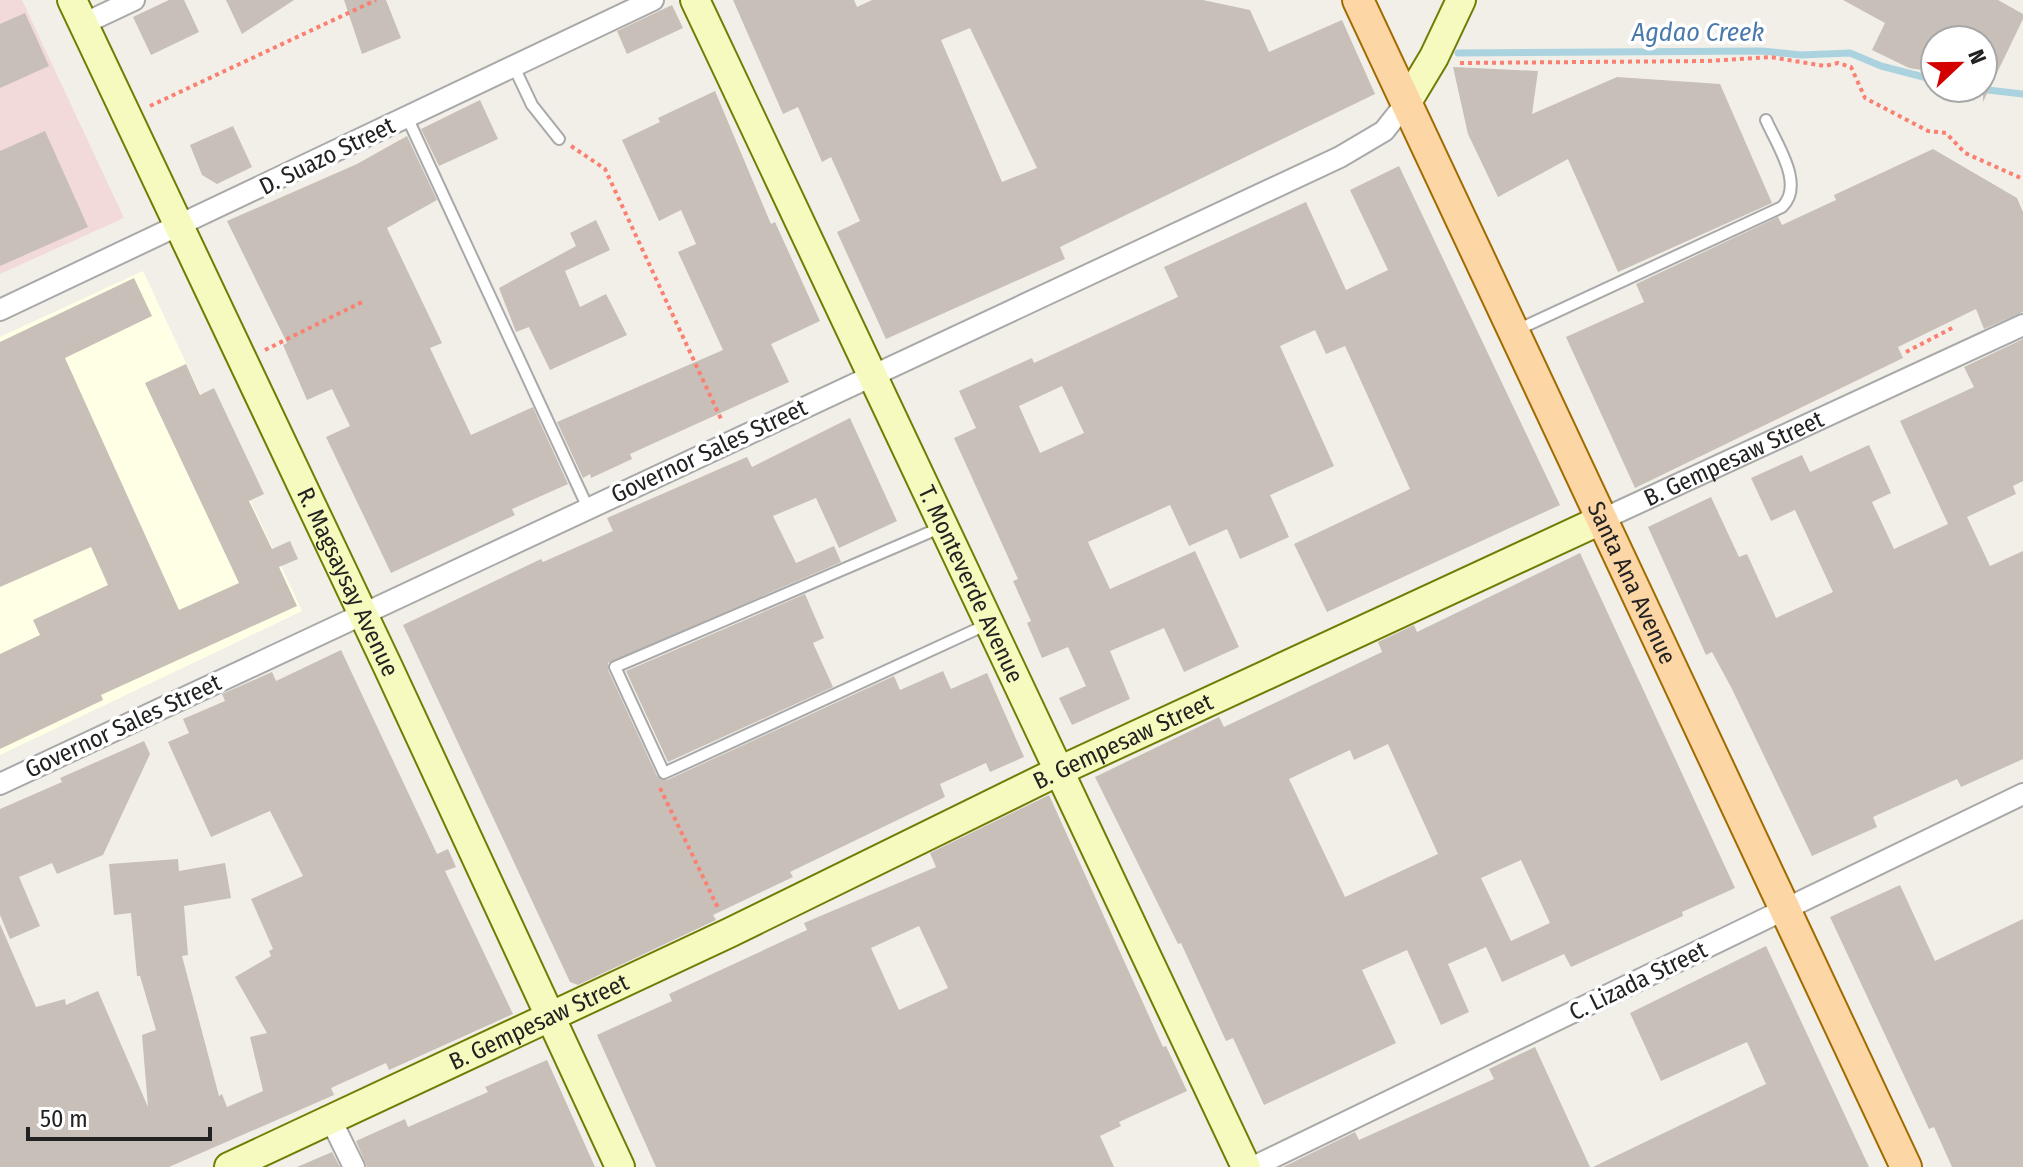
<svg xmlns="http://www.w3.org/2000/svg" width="2023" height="1167" viewBox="0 0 2023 1167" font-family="'Fira Sans Condensed',sans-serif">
	<rect width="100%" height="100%" fill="#f2efe9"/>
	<!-- commercial -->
	<polygon fill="#f2dad9" points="0,0 22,0 124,218 0,274"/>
	<!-- education -->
	<polygon fill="#ffffe5" points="143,271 302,611 0,755 0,337"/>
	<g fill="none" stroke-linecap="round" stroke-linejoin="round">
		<!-- stream -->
		<g stroke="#aad3df" stroke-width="7">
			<polyline points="1458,53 1762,51 1801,55 1850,53 1881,66 1935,80"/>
			<polyline points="1970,88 2023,94"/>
		</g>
	</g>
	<!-- building -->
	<g fill="#c7bfb8" fill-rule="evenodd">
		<polygon points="169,0 184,0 199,32 151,55 133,17"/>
		<polygon points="226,0 294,0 242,34"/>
		<polygon points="344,0 386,0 401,38 362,54"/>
		<path d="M 733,0 L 854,0 L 857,7 L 872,0 L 1203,0 L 1250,10 L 1269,52 L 1342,20 L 1375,94 L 1060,247 L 1065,259 L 886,339 L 837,232 L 860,221 L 831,157 L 822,162 L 798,107 L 783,114 ZM 970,28 L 1037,168 L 1002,182 L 941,40 Z"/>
		<polygon points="1843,0 1998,0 2023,14 2023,19 1983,102 1983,40 1935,40 1935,72 1909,68 1872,50 1885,23"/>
		<polygon points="672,5 683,28 627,54 617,31"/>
		<polygon points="25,13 49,66 0,88 0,24"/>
		<polygon points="1453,67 1538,71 1532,114 1617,77 1720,84 1772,203 1618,272 1568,159 1498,197 1468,134"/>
		<polygon points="715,91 771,224 775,222 820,321 771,344 789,382 630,454 632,459 591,478 590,474 583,478 557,422 723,350 678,252 696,244 681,210 659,221 622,140 660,122 658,118"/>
		<polygon points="480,100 498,139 439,166 421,129"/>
		<polygon points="233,126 252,167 217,184 202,175 190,145"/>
		<polygon points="45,131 88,227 0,266 0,151"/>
		<polygon points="407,136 437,200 387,228 442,343 430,348 471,435 533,407 568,484 512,509 515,515 391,573 326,437 350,426 332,389 307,400 283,345 287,343 227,221 357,164"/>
		<polygon points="1933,149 2017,198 2023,212 2023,312 1984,329 1976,309 1898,347 1903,358 1635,488 1566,337 1644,302 1636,284 1778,217 1782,225 1836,200 1834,195"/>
		<path d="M 1399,166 L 1560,505 L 1327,612 L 1294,544 L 1410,489 L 1345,346 L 1326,354 L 1315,330 L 1280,346 L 1334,466 L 1270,495 L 1289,537 L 1240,559 L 1227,529 L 1189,546 L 1170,505 L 1088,542 L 1110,589 L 1195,551 L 1239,647 L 1184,672 L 1164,628 L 1110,651 L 1130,699 L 1072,725 L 1059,698 L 1086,686 L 1068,647 L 1042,658 L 1027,623 L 1031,621 L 1013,581 L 1018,579 L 954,438 L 976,428 L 959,391 L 1032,358 L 1034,363 L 1178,297 L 1164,267 L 1306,202 L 1346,290 L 1388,270 L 1350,190 ZM 1062,386 L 1084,433 L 1040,453 L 1019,406 Z"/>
		<polygon points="596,220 610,250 565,271 580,307 606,294 627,335 550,370 529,327 516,332 499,288 576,246 570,233"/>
		<polygon points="134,278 152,316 65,358 179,610 239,583 145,383 186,364 200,395 214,388 264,494 249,501 272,549 290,541 298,559 279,567 297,606 101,695 103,700 0,749 0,654 40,635 33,620 108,585 91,547 0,587 0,342"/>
		<polygon points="2023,339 2023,481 2013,486 2016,494 1967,517 1990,566 2023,551 2023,759 1961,787 1957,779 1873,817 1877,827 1812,856 1732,689 1712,652 1706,655 1648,527 1711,497 1739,557 1747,554 1776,618 1833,592 1795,510 1771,521 1751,478 1802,455 1810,472 1869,445 1891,493 1872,502 1894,549 1948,524 1900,421 1974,387 1964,367"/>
		<polygon points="850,418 897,521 839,548 816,498 773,516 796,563 834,546 841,562 608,663 608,670 657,776 667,780 894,676 900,690 943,671 951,689 987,673 1024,757 990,772 986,763 940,784 945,797 790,872 793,877 713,915 716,920 578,985 570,982 403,625 541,559 543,562 613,531 607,518 747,457 752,467"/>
		<path d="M 1580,553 L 1735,888 L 1682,912 L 1683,916 L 1571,967 L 1564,954 L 1502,982 L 1486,947 L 1448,964 L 1469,1012 L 1441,1025 L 1407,950 L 1362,970 L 1396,1043 L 1264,1105 L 1233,1038 L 1226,1041 L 1181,943 L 1178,944 L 1095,777 L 1219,717 L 1224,727 L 1382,652 L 1378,642 L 1414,625 L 1417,632 ZM 1388,744 L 1438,854 L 1345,897 L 1289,779 L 1350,750 L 1354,760 ZM 1521,860 L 1550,923 L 1511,941 L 1481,878 Z"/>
		<polygon points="805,594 824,638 813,643 833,687 668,762 626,671"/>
		<polygon points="341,650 437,854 448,849 456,867 445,871 513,1014 389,1070 386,1063 331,1088 334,1095 169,1167 0,1167 0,924 36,1007 65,999 66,1005 98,991 148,1107 142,1035 156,1030 140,976 137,976 131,913 114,915 109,864 178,859 179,871 225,863 231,898 184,906 188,955 182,956 219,1096 222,1094 227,1107 263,1091 250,1037 267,1033 235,977 271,956 269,951 273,949 251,899 303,876 270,811 211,837 168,742 189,733 183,719 225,701 222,694 272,672 276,681"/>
		<polygon points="144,741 150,754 103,855 57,874 52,863 19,877 40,926 10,939 0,915 0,809 62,782 60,778"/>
		<path d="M 1049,795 L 1163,1047 L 1166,1046 L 1187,1091 L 1119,1122 L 1121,1126 L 1100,1136 L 1114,1167 L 656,1167 L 597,1035 L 672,1001 L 669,994 L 807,930 L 804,923 L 936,867 L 930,853 ZM 919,926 L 948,988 L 899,1010 L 871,948 Z"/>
		<polygon points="1900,885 1935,961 2023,919 2023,1167 1952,1167 1934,1127 1929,1129 1830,917"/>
		<polygon points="1766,946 1869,1167 1593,1167 1766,1084 1747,1042 1661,1081 1630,1013"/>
		<polygon points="1535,1047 1590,1167 1283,1167 1355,1132 1359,1140 1494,1079 1489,1069"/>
		<polygon points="547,1060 595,1167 367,1167 356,1141 405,1119 408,1127 488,1092 485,1087"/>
		<polygon points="332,1152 340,1167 297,1167"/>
	</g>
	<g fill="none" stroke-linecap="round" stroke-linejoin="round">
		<defs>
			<g id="lane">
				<polyline points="514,67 532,105 559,139"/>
				<polyline points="407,117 588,508"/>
				<path d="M 1515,331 L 1782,207 C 1805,185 1777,145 1766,120"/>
				<polyline points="942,527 615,667 664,773 988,624"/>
			</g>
			<g id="street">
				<polyline points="83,24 134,0"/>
				<polyline points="0,310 653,0"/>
				<path id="s1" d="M 1603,519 L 2023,325"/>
				<polyline points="0,784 1340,157 1384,131 1407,102"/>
				<polyline points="331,1120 354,1167"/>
				<polyline points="1253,1167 2023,794"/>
			</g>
			<g id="secondary">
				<path id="s2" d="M 72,0 L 388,667 L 620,1167"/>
				<path id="s3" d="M 695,0 L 1246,1167"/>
				<polyline points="1407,102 1434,57 1461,0"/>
				<path id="s4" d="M 229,1167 L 729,933 L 1059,771 L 1603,519"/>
			</g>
			<g id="primary">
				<path id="s5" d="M 1358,0 L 1906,1167"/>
			</g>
		</defs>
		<!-- lane casing -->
		<use href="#lane" stroke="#a9a9a9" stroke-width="14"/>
		<!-- street casing -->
		<use href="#street" stroke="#a9a9a9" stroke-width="24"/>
		<!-- secondary casing -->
		<use href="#secondary" stroke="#707d05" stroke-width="32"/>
		<!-- primary casing -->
		<use href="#primary" stroke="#a06b00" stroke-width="34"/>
		<!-- path -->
		<g stroke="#fa8072" stroke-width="4" stroke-dasharray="4 4" stroke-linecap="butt">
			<polyline points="1460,63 1708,61 1770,57 1825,66 1838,63 1851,67 1865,98 1928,131 1946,133 1965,153 2023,179"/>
			<polyline points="150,106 376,0"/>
			<polyline points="571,146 605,169 722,421"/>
			<polyline points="265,350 362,302"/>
			<polyline points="1906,352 1954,327"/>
			<polyline points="660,788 719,910"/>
		</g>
		<!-- lane -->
		<use href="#lane" stroke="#fff" stroke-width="10"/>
		<!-- street -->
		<use href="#street" stroke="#fff" stroke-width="20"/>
		<!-- secondary -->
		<use href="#secondary" stroke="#f7fabf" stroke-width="28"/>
		<!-- primary -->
		<use href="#primary" stroke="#fcd6a4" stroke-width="30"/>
	</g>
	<g text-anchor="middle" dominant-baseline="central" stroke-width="7" stroke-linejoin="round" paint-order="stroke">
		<!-- street labels -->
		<g font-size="24" fill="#222" stroke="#fff">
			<text transform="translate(327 156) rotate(-26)">D. Suazo Street</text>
			<text transform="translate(709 451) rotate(-25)">Governor Sales Street</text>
			<text stroke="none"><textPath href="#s1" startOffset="144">B. Gempesaw Street</textPath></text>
			<text stroke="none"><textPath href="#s2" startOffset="644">R. Magsaysay Avenue</textPath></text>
			<text stroke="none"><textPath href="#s5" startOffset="644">Santa Ana Avenue</textPath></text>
			<text stroke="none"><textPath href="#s3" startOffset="646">T. Monteverde Avenue</textPath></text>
			<text transform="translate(123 726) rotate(-25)">Governor Sales Street</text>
			<text stroke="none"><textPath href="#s4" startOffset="990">B. Gempesaw Street</textPath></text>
			<text transform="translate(1638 981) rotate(-26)">C. Lizada Street</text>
			<text stroke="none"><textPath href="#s4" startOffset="342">B. Gempesaw Street</textPath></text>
		</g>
		<!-- water labels -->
		<g font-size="26" font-style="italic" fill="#4a7aab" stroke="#fff">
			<text x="1698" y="32">Agdao Creek</text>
		</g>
	</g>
	<!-- north arrow -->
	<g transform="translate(1959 64) rotate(68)"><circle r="38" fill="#ffffff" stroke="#a7a7a7" stroke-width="2"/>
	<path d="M0-6L14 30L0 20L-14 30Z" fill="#d40000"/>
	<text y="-12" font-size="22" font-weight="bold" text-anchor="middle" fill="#222222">N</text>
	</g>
	<!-- scale -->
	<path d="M28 1127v12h182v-12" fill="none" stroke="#222222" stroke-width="4"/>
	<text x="40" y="1127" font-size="24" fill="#222222" stroke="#ffffff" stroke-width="6" paint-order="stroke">50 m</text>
</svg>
